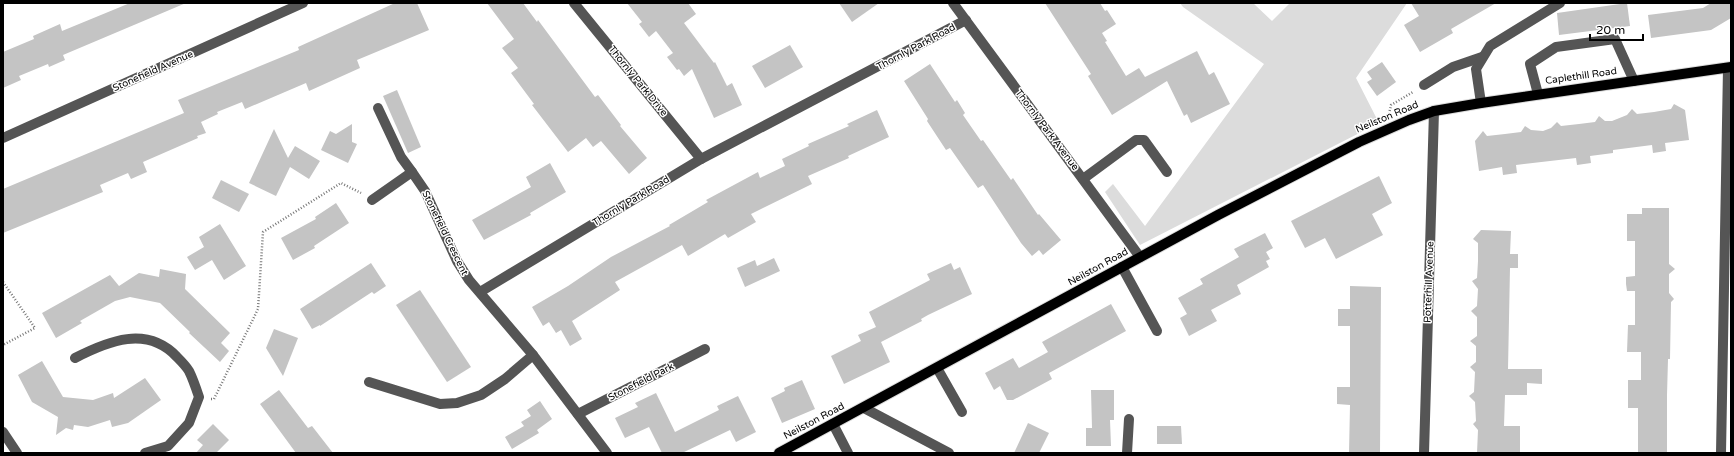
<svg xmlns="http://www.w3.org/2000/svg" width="1734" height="456" viewBox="0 0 1734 456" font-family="'Varela Round',sans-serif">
	<rect width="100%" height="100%" fill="#fff"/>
	<!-- green -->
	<polygon fill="#dcdcdc" points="1180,3 1253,3 1272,21 1290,3 1407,3 1356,78 1379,123 1140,245 1105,192 1113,184 1145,226 1264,64 1183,7"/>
	<!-- building -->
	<g fill="#c4c4c4">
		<polygon points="130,3 186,3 63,55 65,60 49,67 48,64 19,76 21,80 3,88 3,52 34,39 33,36 60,24 62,31"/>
		<polygon points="395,3 417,3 429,30 357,60 360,68 309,91 306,83 245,109 242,102 217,112 218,114 201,122 206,133 197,136 198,138 143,162 147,172 131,179 128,173 100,185 103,192 3,233 3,189 184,113 178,100 299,50 298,47"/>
		<polygon points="487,3 523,3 537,22 538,20 595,97 598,95 621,125 620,126 647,158 629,174 601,141 593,147 586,138 568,152 532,105 534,104 511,73 518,68 502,48 514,39"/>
		<polygon points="627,3 688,3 696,14 684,23 714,63 715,62 727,86 732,83 742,105 714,118 692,69 684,76 679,69 677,70 667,57 673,53 656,31 649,37 639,24 642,22"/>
		<polygon points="839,3 879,3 852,22"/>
		<polygon points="1045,3 1100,3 1105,11 1107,10 1116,24 1102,33 1107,41 1105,42 1126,76 1139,68 1145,77 1197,51 1209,75 1214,72 1230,104 1191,123 1187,114 1184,116 1167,81 1112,115 1088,76 1091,74"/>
		<polygon points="1411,3 1496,3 1451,29 1453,33 1420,52 1404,25 1419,16"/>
		<polygon points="1627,3 1630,26 1559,35 1557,13"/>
		<polygon points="1711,3 1731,3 1731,18 1711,30 1651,38 1648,15 1703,8"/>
		<polygon points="790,45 803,67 765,88 752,66"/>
		<polygon points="1382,62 1396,82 1377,96 1367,82 1372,79 1367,72"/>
		<polygon points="930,64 955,102 957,100 965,113 963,115 981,141 983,140 1011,180 1013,178 1038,215 1039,214 1061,240 1043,255 1039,250 1032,256 1021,243 983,185 978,188 950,148 946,150 927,121 928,119 904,81"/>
		<polygon points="397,90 421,147 408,153 383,96"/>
		<polygon points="1674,104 1685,110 1689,140 1665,143 1666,151 1653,153 1652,145 1613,150 1613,153 1590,156 1591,163 1577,165 1576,158 1516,165 1517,173 1503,175 1502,167 1479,171 1475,141 1483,131 1487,136 1505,134 1521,132 1525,126 1531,130 1543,131 1551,128 1557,122 1561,126 1579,124 1595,122 1599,116 1605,121 1612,121 1627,115 1632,109 1637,114 1654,112 1671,109"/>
		<polygon points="877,110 889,137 848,156 849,158 808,176 812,184 751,214 756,222 728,238 725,234 688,256 682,245 615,282 620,290 572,321 582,339 570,346 561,330 556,333 549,322 543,326 532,307 568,286 611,257 670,226 669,225 708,202 706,200 758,172 760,178 785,166 782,159 809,146 808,144 849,126 847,124"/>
		<polygon points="352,124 352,142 357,144 348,163 321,150 330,131 336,134"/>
		<polygon points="274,129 288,158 295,146 320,161 309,179 290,167 276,196 249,183"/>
		<polygon points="550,163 566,192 530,213 531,215 484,240 472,220 531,187 526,177"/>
		<polygon points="1379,176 1392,203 1372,214 1383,235 1336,259 1325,238 1305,248 1291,221"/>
		<polygon points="221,180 249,194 239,212 212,198"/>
		<polygon points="336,203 349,223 314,246 315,248 293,260 281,238 316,219 315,217"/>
		<polygon points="1642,208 1669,208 1669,264 1675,269 1669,274 1669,293 1674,299 1671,302 1670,359 1668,359 1667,395 1667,453 1638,453 1638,408 1628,408 1628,380 1641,380 1641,352 1627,352 1628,325 1635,325 1635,291 1627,291 1626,284 1626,277 1635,276 1635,241 1627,241 1627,214 1642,214"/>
		<polygon points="220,224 246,266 224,280 212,260 195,270 187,257 204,247 199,237"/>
		<polygon points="1481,230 1511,231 1510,254 1518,254 1518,268 1510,268 1508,369 1542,369 1542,384 1527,383 1527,395 1505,395 1504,426 1520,426 1520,453 1477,453 1478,430 1473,424 1476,421 1475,402 1469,396 1474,392 1475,372 1470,367 1476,362 1476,346 1470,341 1477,336 1477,317 1471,311 1477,306 1478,289 1472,281 1477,278 1478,261 1478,243 1473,239"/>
		<polygon points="1265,233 1273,248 1266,252 1270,259 1266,261 1269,267 1237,285 1241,294 1211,310 1217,321 1189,336 1180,318 1187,314 1178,298 1203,284 1200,279 1239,257 1234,249"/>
		<polygon points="774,258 780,271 745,287 737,268 755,260 757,266"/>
		<polygon points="371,263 386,286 374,294 372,292 320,326 320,325 312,329 300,309"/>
		<polygon points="951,263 954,270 960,267 972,294 928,315 921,319 922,321 881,342 890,362 844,384 831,356 861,341 858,335 876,327 869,312 930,280 927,274"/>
		<polygon points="160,269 186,274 185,289 230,333 221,343 229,351 220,362 189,333 190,332 160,303 130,297 115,301 80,321 82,323 56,338 42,313 110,275 119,286 139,273 159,277"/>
		<polygon points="1350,286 1381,287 1380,453 1349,453 1350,405 1337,404 1337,387 1350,387 1350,326 1338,326 1338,309 1350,309"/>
		<polygon points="420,290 471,367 447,382 396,305"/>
		<polygon points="1111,304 1126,331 1049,373 1052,379 1013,400 1007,400 1000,386 994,390 985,373 1013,358 1019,368 1048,352 1042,342"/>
		<polygon points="274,329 298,338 283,376 266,348"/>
		<polygon points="42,361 63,397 93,400 113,393 114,398 145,378 161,400 128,423 112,427 110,420 88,427 74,425 73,430 66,428 56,435 58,417 32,402 18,375"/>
		<polygon points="802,380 815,409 782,423 771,398 785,391 784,388"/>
		<polygon points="279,390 308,428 312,426 333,453 296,453 260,404"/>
		<polygon points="1091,390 1114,390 1114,420 1110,420 1111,446 1086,446 1086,428 1092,428"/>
		<polygon points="656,393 675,432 719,410 717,406 738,396 756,432 736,442 730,430 682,453 662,453 649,427 625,438 615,418 638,407 635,403"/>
		<polygon points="540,401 552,419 537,430 539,433 512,449 505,437 524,426 521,422 531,416 527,410"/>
		<polygon points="1028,423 1049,433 1039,453 1014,453"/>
		<polygon points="213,424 229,440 216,453 196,453 203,445 197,440"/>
		<polygon points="1157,426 1181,426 1182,444 1157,444"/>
	</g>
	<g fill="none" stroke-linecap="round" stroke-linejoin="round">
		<defs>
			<polyline id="major" points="779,453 1218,215 1359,142 1409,120 1434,111 1481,103 1731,67"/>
		</defs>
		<!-- major casing -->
		<use href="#major" stroke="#dbdbdb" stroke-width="12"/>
		<!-- path -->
		<g stroke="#777" stroke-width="2.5" stroke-dasharray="1 2" stroke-linecap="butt">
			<polyline points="1389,114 1391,105 1413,92"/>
			<polyline points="3,282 35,328 3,345"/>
			<polyline points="211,399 214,399 258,309 263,232 341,183 361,193"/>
		</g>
		<!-- minor -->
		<g stroke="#555" stroke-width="10">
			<polyline points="574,3 701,159"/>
			<polyline points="953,3 1140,257"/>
			<polyline points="1424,85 1453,67 1482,57"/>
			<polyline points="1538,94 1530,64 1556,47 1615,39 1634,81"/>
			<polyline points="1481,103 1476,69 1490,46 1560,3"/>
			<polyline points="378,108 401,157 412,172"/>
			<polyline points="3,138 303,3"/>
			<polyline points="1083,179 1136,140 1144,140 1167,172"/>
			<polyline points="372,200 412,172 425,191 457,261 469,280 533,355 607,453"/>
			<polyline points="1122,267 1157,331"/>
			<polyline points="480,292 701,159 966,20"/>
			<path d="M 75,358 C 108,341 147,325 177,357 C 181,361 186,366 189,371 C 193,379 196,388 199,397 L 189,423 L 168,446 L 145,453"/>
			<polyline points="937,368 962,412"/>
			<polyline points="369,382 440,404 457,403 481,395 505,379 533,355"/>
			<polyline points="864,408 949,453"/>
			<polyline points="578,414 705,349"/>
			<polyline points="833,424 848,453"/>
			<polyline points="3,432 17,453"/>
			<polyline points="1127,453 1129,419"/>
			<polyline points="1424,453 1434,111"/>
			<polyline points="1721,453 1728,68"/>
		</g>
		<!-- major -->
		<use href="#major" stroke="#000" stroke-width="10"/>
	</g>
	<g text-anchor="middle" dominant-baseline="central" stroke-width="3" stroke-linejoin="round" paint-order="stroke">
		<!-- street labels -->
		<g font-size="10" fill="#000" stroke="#fff">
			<text transform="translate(916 47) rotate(-28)">Thornly Park Road</text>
			<text transform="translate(153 71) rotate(-24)">Stonefield Avenue</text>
			<text transform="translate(1581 76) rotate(-8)">Caplethill Road</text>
			<text transform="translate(638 81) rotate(51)">Thornly Park Drive</text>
			<text transform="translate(1387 117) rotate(-23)">Neilston Road</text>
			<text transform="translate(1047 130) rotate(53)">Thornly Park Avenue</text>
			<text transform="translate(631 201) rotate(-31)">Thornly Park Road</text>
			<text transform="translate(445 233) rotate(64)">Stonefield Crescent</text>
			<text transform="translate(1098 267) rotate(-29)">Neilston Road</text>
			<text transform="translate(1429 282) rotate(-88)">Potterhill Avenue</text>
			<text transform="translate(641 382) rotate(-27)">Stonefield Park</text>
			<text transform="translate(814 421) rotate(-28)">Neilston Road</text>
		</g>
	</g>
	<!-- border -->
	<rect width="1734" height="456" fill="none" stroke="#000000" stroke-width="8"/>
	<!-- scale -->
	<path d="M1590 34v6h53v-6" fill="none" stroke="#000000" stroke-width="2"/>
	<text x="1596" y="34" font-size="12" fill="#000000" stroke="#ffffff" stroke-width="3" paint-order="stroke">20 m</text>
</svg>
